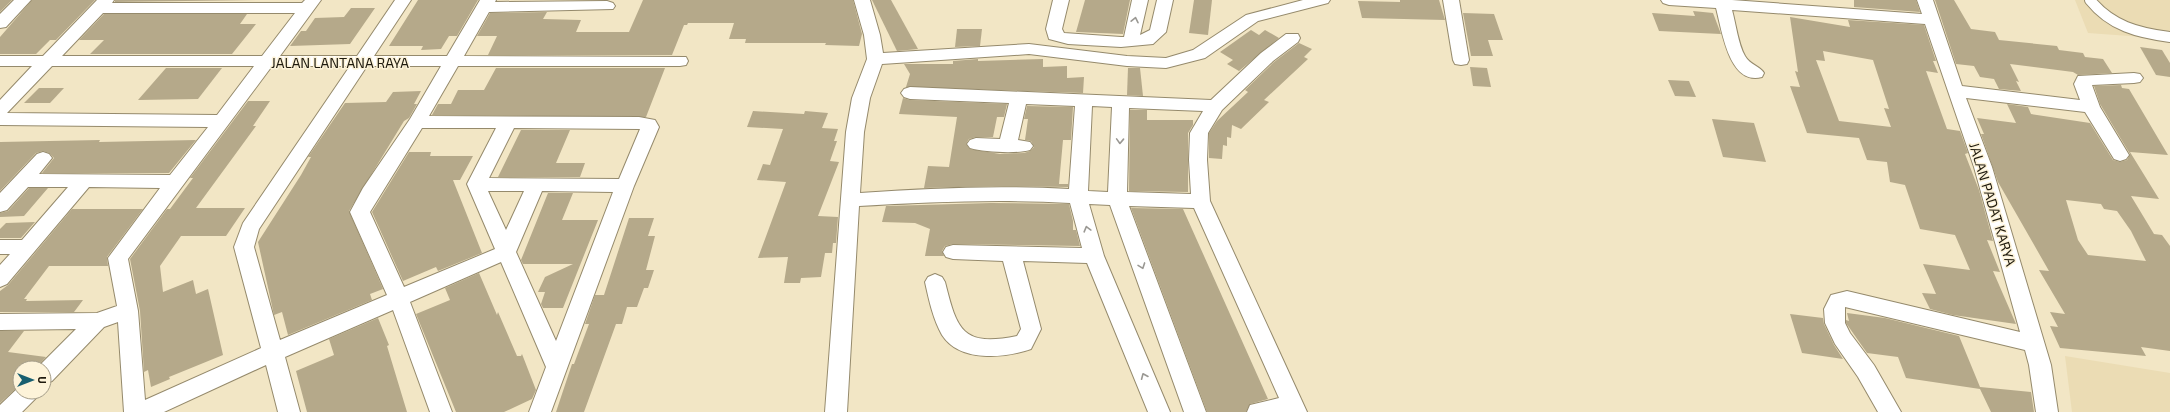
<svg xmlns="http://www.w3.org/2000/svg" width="2170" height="412" viewBox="0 0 2170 412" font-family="'Exo 2',sans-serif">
	<rect width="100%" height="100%" fill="#f2e6c5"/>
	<!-- built -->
	<g fill="#ebdcb4">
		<polygon points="2075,0 2170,0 2170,39 2088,33"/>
		<polygon points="2065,356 2170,373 2170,412 2072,412"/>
	</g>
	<!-- building -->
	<g fill="#b5a98a" fill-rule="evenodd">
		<polygon points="0,0 12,0 0,12"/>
		<polygon points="32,0 95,0 56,40 50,40 36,54 0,54 0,37"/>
		<polygon points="115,0 259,0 115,2"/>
		<polygon points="418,0 478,0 457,36 449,36 441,49 421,50 423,46 389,46"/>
		<polygon points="643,0 853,0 862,34 859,46 825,45 826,43 745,43 746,39 729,39 734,23 688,23 687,25 684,25 672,55 488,55 497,36 477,36 490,13 547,12 543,19 581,20 576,32 629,32"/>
		<polygon points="872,0 891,0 918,49 897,51"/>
		<polygon points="1085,0 1130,0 1123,34 1076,32"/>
		<polygon points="1194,0 1212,0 1208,35 1189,33"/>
		<polygon points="1400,0 1439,0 1445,20 1362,18 1358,1 1400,2"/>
		<polygon points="1854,0 1916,0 1920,12 1854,7"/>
		<polygon points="1935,0 1954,0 1971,29 1995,32 1999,40 2057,46 2059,50 2083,53 2085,57 2103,59 2112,73 2078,75 2073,72 2010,64 2019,82 2016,81 2021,91 1999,89 1994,79 1980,77 1974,66 1956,64"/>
		<polygon points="351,8 375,8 350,44 290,46 301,31 306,31 315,18 344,17"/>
		<polygon points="1693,11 1713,13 1721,34 1659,31 1652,13 1695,16"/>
		<polygon points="1463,13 1494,14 1503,40 1488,40 1493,56 1471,56"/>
		<polygon points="104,14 247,14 240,24 256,24 232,54 90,54 104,40 79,40"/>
		<path d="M 1790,17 L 1850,27 L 1848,20 L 1924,25 L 1936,61 L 1933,61 L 1938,73 L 1926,71 L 1947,129 L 1960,131 L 1968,153 L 1965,154 L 1979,190 L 1993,241 L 1987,240 L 2000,272 L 1993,271 L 2016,324 L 1953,315 L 1930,309 L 1922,293 L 1936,294 L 1923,264 L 1970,270 L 1955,235 L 1920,229 L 1905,185 L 1890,182 L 1887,162 L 1867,160 L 1859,138 L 1807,133 L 1790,86 L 1800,87 L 1795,71 L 1798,72 ZM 1823,51 L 1873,60 L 1889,109 L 1884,108 L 1891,127 L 1839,121 L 1816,60 L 1825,61 Z"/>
		<polygon points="957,29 982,29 980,46 955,47"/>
		<polygon points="1251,30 1259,35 1265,30 1279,38 1239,71 1227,64 1233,60 1220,52"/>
		<polygon points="1299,43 1312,49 1304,57 1308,59 1264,100 1269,102 1241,129 1232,125 1231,138 1227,137 1227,146 1223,145 1222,159 1209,158 1209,133 1217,121 1248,92 1245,90 1274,62"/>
		<polygon points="2140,47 2162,50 2170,63 2170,77 2156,75"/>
		<polygon points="978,59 978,61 1043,59 1043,67 1067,66 1067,78 1084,77 1083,93 906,87 910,74 904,64 953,64 953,61"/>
		<polygon points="1470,67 1487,68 1491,87 1473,86"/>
		<polygon points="166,68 222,68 198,99 138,100"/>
		<polygon points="496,68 665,68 646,117 432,115 438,104 451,104 458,90 484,90"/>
		<polygon points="1128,68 1140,68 1143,96 1127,95"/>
		<polygon points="1668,80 1689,81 1696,97 1675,96"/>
		<path d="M 2121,85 L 2122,88 L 2129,89 L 2168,155 L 2130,152 L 2159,199 L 2131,196 L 2154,234 L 2162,235 L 2170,246 L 2170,351 L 2141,347 L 2146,356 L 2060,348 L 2050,326 L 2058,327 L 2050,312 L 2065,314 L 2039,270 L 2049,271 L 1998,182 L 1981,134 L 1984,134 L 1977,118 L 2016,123 L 2007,104 L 2028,107 L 2031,114 L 2090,123 L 2113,160 L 2120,162 L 2127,160 L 2130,154 L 2100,104 L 2094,86 ZM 2066,200 L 2101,204 L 2104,209 L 2117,211 L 2131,231 L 2146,261 L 2088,255 L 2078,240 Z"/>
		<polygon points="39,88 64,88 50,103 24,103"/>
		<polygon points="421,91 414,104 417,104 409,118 404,121 349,211 383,289 370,294 372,300 288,335 282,312 274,315 258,242 301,175 311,157 308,157 345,103 386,102 393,92"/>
		<polygon points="903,98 910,100 1007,104 1004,117 997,117 993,137 976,137 969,139 966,144 970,149 1000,154 1024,153 1030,151 1034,147 1031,141 1025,140 1028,119 1024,119 1027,106 1073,107 1071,140 1063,140 1059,184 1068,184 1068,187 991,186 924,188 928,166 949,167 957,117 899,114"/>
		<polygon points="248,101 270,101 253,126 256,126 196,208 245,208 226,236 181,236 160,266 163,292 193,280 196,294 208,289 223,355 169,377 170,379 151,387 148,370 144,372 140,311 130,259 167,209 170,209 193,178 190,178"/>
		<polygon points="1130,110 1147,110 1147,120 1193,120 1193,125 1188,133 1188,192 1129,191"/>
		<polygon points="753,111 804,114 805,111 828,113 822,128 838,129 834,141 837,141 830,161 839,162 818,216 838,217 836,243 833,243 832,253 825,253 821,277 801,278 800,283 784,283 788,257 758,258 786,182 757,180 763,164 770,165 783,129 747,127"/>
		<polygon points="1712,119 1754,123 1766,162 1723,157"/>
		<polygon points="521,130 570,130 556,163 585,163 580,177 498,177"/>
		<polygon points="100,140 99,142 196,140 169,173 42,173 54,158 49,153 43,151 36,153 0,191 0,142"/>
		<polygon points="409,152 431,152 430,156 473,156 460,180 453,180 482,253 438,271 436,267 403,281 372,212"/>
		<polygon points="29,188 48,188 24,216 0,217 0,213 8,211"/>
		<polygon points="548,193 573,193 562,220 598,220 563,308 543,308 541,304 545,292 538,292 545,277 573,264 523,264 521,260"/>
		<polygon points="991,203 1069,204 1073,221 1073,230 1076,230 1080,246 953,244 945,246 942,251 944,256 925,256 930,229 915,223 882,222 886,206"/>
		<polygon points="1131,208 1183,209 1268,399 1250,404 1246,412 1207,412"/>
		<polygon points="72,209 143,209 107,257 108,266 49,266 24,299 27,299 26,301 83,300 74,312 0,312 0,291 8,285"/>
		<polygon points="629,218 654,218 648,236 655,236 646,270 654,270 648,288 644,288 637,307 627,307 622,324 616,324 584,412 556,412 572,364 574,364 589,324 585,324 595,295 604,295"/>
		<polygon points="35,222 21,238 0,238 0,229 6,223"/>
		<polygon points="479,273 497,315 498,312 517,356 521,356 522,354 536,390 532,399 504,412 456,412 416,314 450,300 445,288"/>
		<polygon points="1847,313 1885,318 1959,336 1980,387 2031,392 2034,412 1991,412 1980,389 1906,378 1898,357 1867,353 1846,323 1846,320 1849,321"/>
		<polygon points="1790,314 1823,318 1824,324 1834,345 1843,359 1802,353"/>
		<polygon points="378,318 389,345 387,346 407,412 307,412 296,371 334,355 329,339"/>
		<polygon points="0,331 24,331 8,352 46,357 36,368 20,368 20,385 0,403"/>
	</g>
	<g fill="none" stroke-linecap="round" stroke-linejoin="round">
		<defs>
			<path id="lane" d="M 2090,0 C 2111,26 2138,33 2170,37"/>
			<g id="street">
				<polygon points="14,0 31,0 6,27 0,28 0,14"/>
				<path d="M 97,0 L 114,0 L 112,3 L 302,3 L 305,0 L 321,0 L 280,56 L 357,56 L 395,0 L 411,0 L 374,56 L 447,56 L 480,0 L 496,0 L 495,2 L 607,1 L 613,3 L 615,6 L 613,9 L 489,12 L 464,56 L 686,57 L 688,61 L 686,65 L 680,66 L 458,66 L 429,116 L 639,117 L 655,120 L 659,127 L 634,186 L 551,412 L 529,412 L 546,367 L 501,262 L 410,302 L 452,412 L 430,412 L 393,310 L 285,357 L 300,412 L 278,412 L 266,365 L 164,412 L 124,412 L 118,322 L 104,327 L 52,381 L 44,384 L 44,368 L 37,368 L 76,329 L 0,330 L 0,314 L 97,313 L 117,306 L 108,258 L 160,188 L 89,187 L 7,284 L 0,287 L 0,265 L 10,254 L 0,254 L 0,240 L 22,240 L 68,187 L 28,187 L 7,210 L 0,212 L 0,193 L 37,154 L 43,152 L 49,154 L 52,158 L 39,174 L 170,175 L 208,127 L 0,125 L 0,100 L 32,66 L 0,66 L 0,56 L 43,56 ZM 103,13 L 295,13 L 262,56 L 62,56 ZM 52,66 L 254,66 L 217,115 L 7,113 ZM 272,66 L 350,66 L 243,223 L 234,247 L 261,348 L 145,400 L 138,311 L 128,259 ZM 367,66 L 441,66 L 410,119 L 363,188 L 350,212 L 387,295 L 280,340 L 254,247 L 259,229 ZM 422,128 L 496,128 L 467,184 L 495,249 L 404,287 L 370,212 ZM 514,128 L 639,129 L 640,129 L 619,179 L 489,178 ZM 488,191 L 524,191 L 506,230 ZM 542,191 L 613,192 L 556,341 L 516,252 Z"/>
				<path d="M 854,0 L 870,0 L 880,35 L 883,53 L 1029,44 L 1127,56 L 1166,58 L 1193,50 L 1246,15 L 1303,0 L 1330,0 L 1328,3 L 1258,21 L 1205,58 L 1166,68 L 1127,66 L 1029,54 L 882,64 L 870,98 L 864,132 L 860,193 C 930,188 999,185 1069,189 L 1075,106 L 1026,104 L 1018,140 L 1030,142 L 1033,146 L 1030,150 C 1016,154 984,152 970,148 L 967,144 L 970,140 L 976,138 L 1000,139 L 1009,103 L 910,99 L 904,97 L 901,93 L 904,89 L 910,87 L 1211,100 L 1261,53 L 1286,34 L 1298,34 L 1300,38 L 1298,42 L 1273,61 L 1222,110 L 1208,133 L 1207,160 L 1210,201 L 1307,412 L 1247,412 L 1250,405 L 1279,398 L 1194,208 L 1129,206 L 1206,412 L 1184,412 L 1110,205 L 1089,204 L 1104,256 L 1170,412 L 1148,412 L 1087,263 L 1023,261 L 1041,329 L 1031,349 C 1005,358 960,363 942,335 C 933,319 929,300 925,282 L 928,277 L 935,274 L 942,277 L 945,282 C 957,330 962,347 1017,336 L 1021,329 L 1003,261 L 953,259 L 946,257 L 943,252 L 946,247 L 953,245 L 1082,248 L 1070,203 C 1000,199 930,202 859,206 L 847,412 L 825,412 L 846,132 L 852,98 L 867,59 L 864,35 ZM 1092,106 L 1112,107 L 1108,192 L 1088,191 ZM 1129,108 L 1203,111 L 1190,133 L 1189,160 L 1191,194 L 1127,192 Z"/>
				<polygon points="1053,0 1069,0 1062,29 1064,33 1121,37 1124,37 1132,0 1148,0 1140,35 1150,30 1157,0 1173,0 1166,32 1153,44 1121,47 1068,44 1049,39 1046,29"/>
				<polygon points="1443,0 1459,0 1469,60 1467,64 1461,65 1455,64 1453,60"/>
				<path d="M 1661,0 L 1732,0 L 1922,14 L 1917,0 L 1933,0 L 1962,86 L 2080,100 L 2074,84 L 2078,76 L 2134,73 L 2140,74 L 2143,78 L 2140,82 L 2134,83 L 2092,85 L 2100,107 L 2129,155 L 2126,159 L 2120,161 L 2114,159 L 2085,112 L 1966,98 L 1992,167 L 2051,365 L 2058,412 L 2036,412 L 2029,365 L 2025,350 L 1845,307 L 1845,323 L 1850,333 L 1874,365 L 1901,412 L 1878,412 L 1858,377 L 1835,344 L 1825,323 L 1824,309 L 1831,295 L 1847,291 L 2020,332 L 1974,167 L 1925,24 L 1732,10 C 1736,24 1738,44 1745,56 C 1750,65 1760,66 1764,73 L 1762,77 C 1729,86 1722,30 1716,8 L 1669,5 L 1663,3 Z"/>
				<polygon points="20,386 20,392 39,392 36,398 22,412 0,412 0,405"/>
			</g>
		</defs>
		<!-- lane casing -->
		<use href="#lane" stroke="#958a6c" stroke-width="12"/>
		<!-- street casing -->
		<use href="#street" stroke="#958a6c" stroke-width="2"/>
		<!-- lane -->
		<use href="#lane" stroke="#fff" stroke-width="10"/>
		<!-- street -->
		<use href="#street" fill="#fff" fill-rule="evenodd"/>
	</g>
	<!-- one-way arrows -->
	<defs><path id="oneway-chevron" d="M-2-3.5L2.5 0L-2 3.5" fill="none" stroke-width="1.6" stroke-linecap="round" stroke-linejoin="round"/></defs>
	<g stroke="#9a9893">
		<use href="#oneway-chevron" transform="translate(1135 20) rotate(-78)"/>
		<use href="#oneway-chevron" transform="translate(1120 141) rotate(92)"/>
		<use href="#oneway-chevron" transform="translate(1087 229) rotate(-105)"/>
		<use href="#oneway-chevron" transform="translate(1142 266) rotate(70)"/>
		<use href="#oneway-chevron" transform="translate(1144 376) rotate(-113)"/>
	</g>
	<g text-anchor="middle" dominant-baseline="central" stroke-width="3" stroke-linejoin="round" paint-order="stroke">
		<!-- street labels -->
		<g font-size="14" fill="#1f1a0e" stroke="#fdf3d9">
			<text x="340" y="62">JALAN LANTANA RAYA</text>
			<text transform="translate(1993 204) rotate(73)">JALAN PADAT KARYA</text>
		</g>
	</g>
	<!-- north arrow -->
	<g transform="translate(32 380) rotate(90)"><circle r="19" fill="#fdf3d9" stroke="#a49c88"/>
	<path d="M0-3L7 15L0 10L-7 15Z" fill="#185f70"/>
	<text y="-6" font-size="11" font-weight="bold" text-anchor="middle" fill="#1f1a0e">U</text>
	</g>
</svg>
